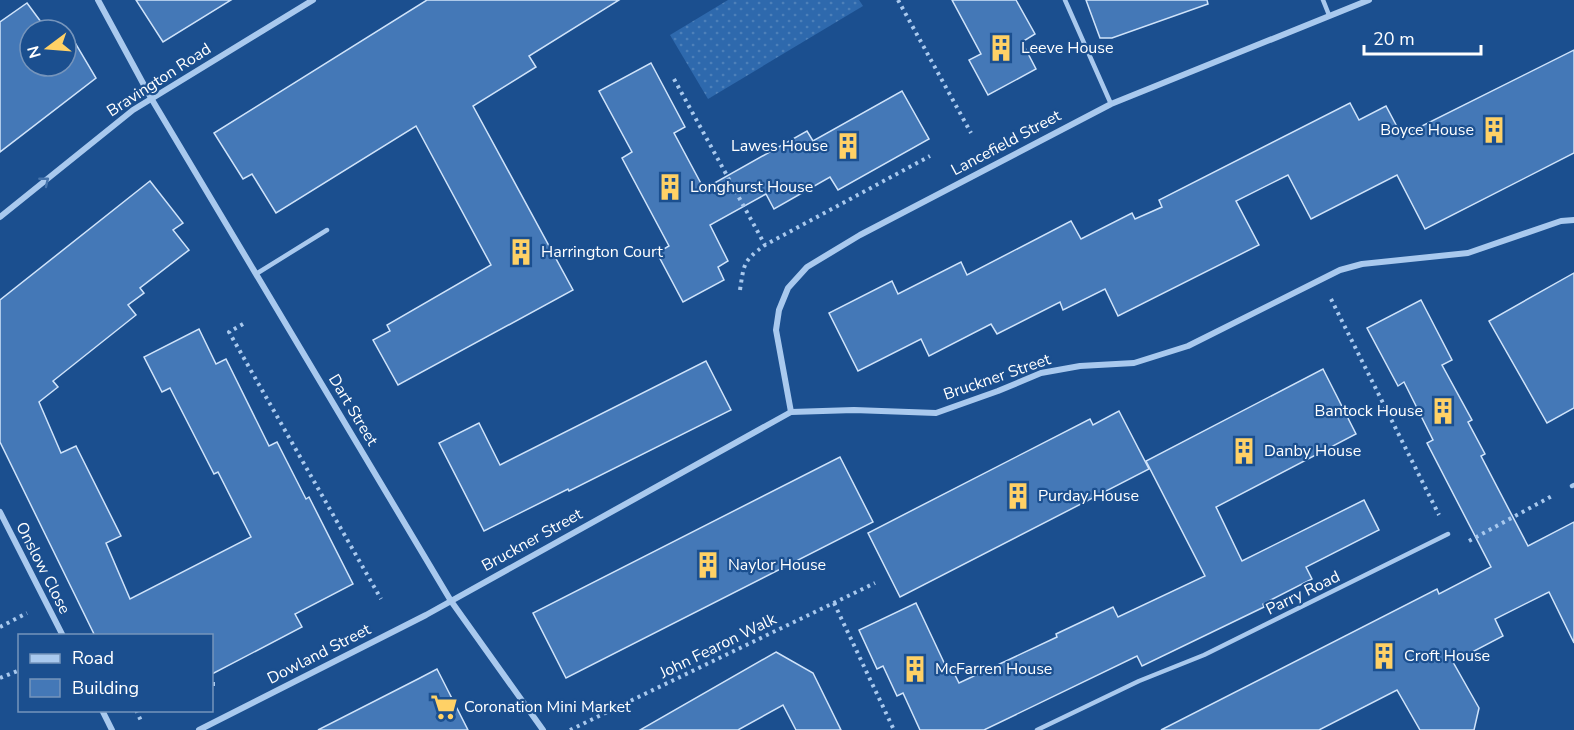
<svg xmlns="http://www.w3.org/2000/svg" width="1574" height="730" viewBox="0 0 1574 730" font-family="'Nunito Sans',sans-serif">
	<defs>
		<pattern id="grass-dots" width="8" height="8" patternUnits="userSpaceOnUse" patternTransform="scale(1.5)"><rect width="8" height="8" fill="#2e69ad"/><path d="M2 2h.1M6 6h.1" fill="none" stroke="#4d80b9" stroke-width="1.8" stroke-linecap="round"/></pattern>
	</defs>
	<rect width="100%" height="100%" fill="#1b4f8f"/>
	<!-- grass -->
	<polygon fill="url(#grass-dots)" points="728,0 859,0 863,6 708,99 670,35"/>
	<!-- building -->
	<g fill="#4478b7" stroke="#cfe3fa" stroke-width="1.5">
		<polygon points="136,0 231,0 163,42"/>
		<polygon points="427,0 619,0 529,56 536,67 473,106 573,290 398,385 373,340 390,331 387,325 491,265 416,126 276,213 252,174 243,179 214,133"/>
		<polygon points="952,0 1016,0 1035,34 1022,42 1036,69 988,95 969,60 981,54"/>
		<polygon points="1086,0 1207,0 1208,4 1112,38 1100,38"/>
		<polygon points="27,3 47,30 30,30 30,66 66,66 67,29 96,78 0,152 0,22"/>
		<polygon points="1574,50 1574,153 1425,229 1397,175 1311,219 1288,175 1236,201 1259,245 1118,316 1105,289 1063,310 1060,302 997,334 991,324 929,356 921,339 858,371 829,313 892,281 898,294 961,262 967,275 1071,221 1081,239 1132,213 1135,219 1162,207 1159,200 1350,103 1359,120 1386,106 1402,136"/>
		<polygon points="651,63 685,127 674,133 704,189 807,131 813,141 902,91 929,139 838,190 830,177 774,209 766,194 710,225 728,261 718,267 724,280 683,302 657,253 669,246 622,158 632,152 599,91"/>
		<polygon points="150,181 183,223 173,230 189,250 140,288 144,293 128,305 136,315 53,381 58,387 39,402 61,453 76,446 121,536 106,543 130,599 251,537 218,472 214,474 170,388 162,392 144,357 199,329 216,364 226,359 269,446 277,442 306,499 309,497 353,584 295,614 302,627 212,674 212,636 95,636 0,442 0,300"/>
		<polygon points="1574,273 1574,408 1547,423 1489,321"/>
		<polygon points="1421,300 1452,360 1442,365 1472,420 1468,422 1485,454 1481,456 1528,546 1574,522 1574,643 1549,592 1495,619 1503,636 1453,662 1479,708 1474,730 1420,730 1397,690 1319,730 1161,730 1437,589 1439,594 1491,567 1427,443 1433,440 1404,382 1398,386 1367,328"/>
		<polygon points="706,361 731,410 569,491 568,489 484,531 439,443 479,423 500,465"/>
		<polygon points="1323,369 1356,434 1216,507 1242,561 1364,500 1379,530 1306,567 1312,579 1263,604 1264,607 1142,666 1137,656 984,730 920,730 903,693 897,696 883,666 877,669 859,630 916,603 948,671 952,669 959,683 1057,637 1056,634 1113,607 1118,617 1205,576 1146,461"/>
		<polygon points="1119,411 1149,469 900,597 868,533 1090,419 1093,425"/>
		<polygon points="840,457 873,522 566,678 533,613"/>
		<polygon points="776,652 813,673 841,730 796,730 783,705 738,730 640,730"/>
		<polygon points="437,669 468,730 318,730 418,679"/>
	</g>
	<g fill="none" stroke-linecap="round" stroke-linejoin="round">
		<!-- path -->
		<g stroke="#a9c9ee" stroke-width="4" stroke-dasharray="3 4.5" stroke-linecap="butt">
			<polyline points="898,0 971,133"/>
			<polyline points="674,79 765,245 930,156"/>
			<path d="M 740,290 C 744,264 743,261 765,245"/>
			<polyline points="1331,299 1439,515"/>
			<polyline points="243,324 229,332 381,599"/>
			<polyline points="1469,541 1552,496"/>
			<polyline points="834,603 894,730"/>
			<polyline points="0,627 27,613"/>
			<polyline points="0,678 20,670"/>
			<polyline points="212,684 217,684"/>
			<polyline points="136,710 142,723"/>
			<polyline points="570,730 875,583"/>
		</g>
		<!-- service -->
		<g stroke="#a9c9ee" stroke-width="4.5">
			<polyline points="1065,0 1111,104"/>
			<polyline points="1323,0 1329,15"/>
			<polyline points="256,274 327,230"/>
			<polyline points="1572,486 1574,485"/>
			<polyline points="1037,730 1139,681 1204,655 1448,534"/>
		</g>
		<!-- minor -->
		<g stroke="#a9c9ee" stroke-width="6">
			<polyline points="98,0 151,98 451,601 543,730"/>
			<polyline points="0,217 133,110 313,0"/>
			<polyline points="791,412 776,330 779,310 788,288 807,267 860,235 1111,104 1369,0"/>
			<polyline points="0,512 63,636"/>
			<polyline points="102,710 112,730"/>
			<polyline points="199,730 426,615 791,412 854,410 936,413 998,391 1041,373 1080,366 1134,363 1188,346 1340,270 1362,264 1468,253 1561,221 1574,220"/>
		</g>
	</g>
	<!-- one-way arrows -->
	<defs><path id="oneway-chevron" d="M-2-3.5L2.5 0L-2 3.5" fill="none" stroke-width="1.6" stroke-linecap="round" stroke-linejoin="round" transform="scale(1.5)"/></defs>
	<use stroke="#4674ac" href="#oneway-chevron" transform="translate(45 181) rotate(-39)"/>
	<!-- icons -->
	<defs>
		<symbol id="building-bare" viewBox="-9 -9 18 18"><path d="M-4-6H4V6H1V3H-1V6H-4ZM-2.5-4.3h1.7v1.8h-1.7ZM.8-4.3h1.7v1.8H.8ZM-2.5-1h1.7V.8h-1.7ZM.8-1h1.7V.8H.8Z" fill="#ffd166" stroke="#1b4f8f" stroke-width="2.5" paint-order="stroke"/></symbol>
		<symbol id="supermarket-bare" viewBox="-9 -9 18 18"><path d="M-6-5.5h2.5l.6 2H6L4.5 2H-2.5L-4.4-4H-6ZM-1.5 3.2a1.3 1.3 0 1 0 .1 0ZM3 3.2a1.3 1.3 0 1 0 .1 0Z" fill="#ffd166" stroke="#1b4f8f" stroke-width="2.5" paint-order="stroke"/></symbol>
	</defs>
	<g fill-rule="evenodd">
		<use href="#building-bare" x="982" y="29" width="38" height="38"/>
		<use href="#building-bare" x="1475" y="111" width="38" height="38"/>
		<use href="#building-bare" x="829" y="127" width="38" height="38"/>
		<use href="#building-bare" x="651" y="168" width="38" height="38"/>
		<use href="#building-bare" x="502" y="233" width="38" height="38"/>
		<use href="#building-bare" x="1424" y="392" width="38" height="38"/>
		<use href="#building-bare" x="1225" y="432" width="38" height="38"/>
		<use href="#building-bare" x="999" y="477" width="38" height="38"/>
		<use href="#building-bare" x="689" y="546" width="38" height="38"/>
		<use href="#building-bare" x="1365" y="637" width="38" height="38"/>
		<use href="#building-bare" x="896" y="650" width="38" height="38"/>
		<use href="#supermarket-bare" x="425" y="688" width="38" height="38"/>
	</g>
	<g text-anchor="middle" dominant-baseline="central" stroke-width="4.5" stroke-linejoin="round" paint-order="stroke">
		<!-- poi labels -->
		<g font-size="16" fill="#fff" stroke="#1b4f8f" text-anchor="start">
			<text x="1021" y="48">Leeve House</text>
			<text x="1474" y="130" text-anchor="end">Boyce House</text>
			<text x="828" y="146" text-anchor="end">Lawes House</text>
			<text x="690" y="187">Longhurst House</text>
			<text x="541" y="252">Harrington Court</text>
			<text x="1423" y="411" text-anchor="end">Bantock House</text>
			<text x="1264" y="451">Danby House</text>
			<text x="1038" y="496">Purday House</text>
			<text x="728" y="565">Naylor House</text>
			<text x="1404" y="656">Croft House</text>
			<text x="935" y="669">McFarren House</text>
			<text x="464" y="707">Coronation Mini Market</text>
		</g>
		<!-- street labels -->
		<g font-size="16" fill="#fff" stroke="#1b4f8f">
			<text transform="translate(159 80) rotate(-33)">Bravington Road</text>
			<text transform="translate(1006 143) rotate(-28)">Lancefield Street</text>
			<text transform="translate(997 377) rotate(-19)">Bruckner Street</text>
			<text transform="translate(353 410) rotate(59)">Dart Street</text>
			<text transform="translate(532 540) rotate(-29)">Bruckner Street</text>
			<text transform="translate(43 568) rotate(63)">Onslow Close</text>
			<text transform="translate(1303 593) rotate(-26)">Parry Road</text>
			<text transform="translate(718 646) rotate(-26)">John Fearon Walk</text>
			<text transform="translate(319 654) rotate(-27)">Dowland Street</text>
		</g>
	</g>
	<!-- legend -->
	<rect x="18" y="634" width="195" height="78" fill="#1b4f8f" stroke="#7695bc" stroke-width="1.5"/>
	<rect x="30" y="654" width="30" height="9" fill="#a9c9ee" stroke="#7695bc" stroke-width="1.5"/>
	<text x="72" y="664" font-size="18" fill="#ffffff">Road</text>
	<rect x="30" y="679" width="30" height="18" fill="#4478b7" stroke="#7695bc" stroke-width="1.5"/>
	<text x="72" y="694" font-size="18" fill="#ffffff">Building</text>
	<!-- north arrow -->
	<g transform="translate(48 48) rotate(254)"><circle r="28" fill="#1b4f8f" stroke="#7695bc" stroke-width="1.5"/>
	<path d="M0-4.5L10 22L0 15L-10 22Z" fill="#ffd166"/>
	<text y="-9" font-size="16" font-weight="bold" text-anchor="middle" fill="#ffffff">N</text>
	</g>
	<!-- scale -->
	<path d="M1364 45v9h117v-9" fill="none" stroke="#ffffff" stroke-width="3"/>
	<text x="1373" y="45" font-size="18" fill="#ffffff" stroke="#1b4f8f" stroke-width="4.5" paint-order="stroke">20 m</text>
</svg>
